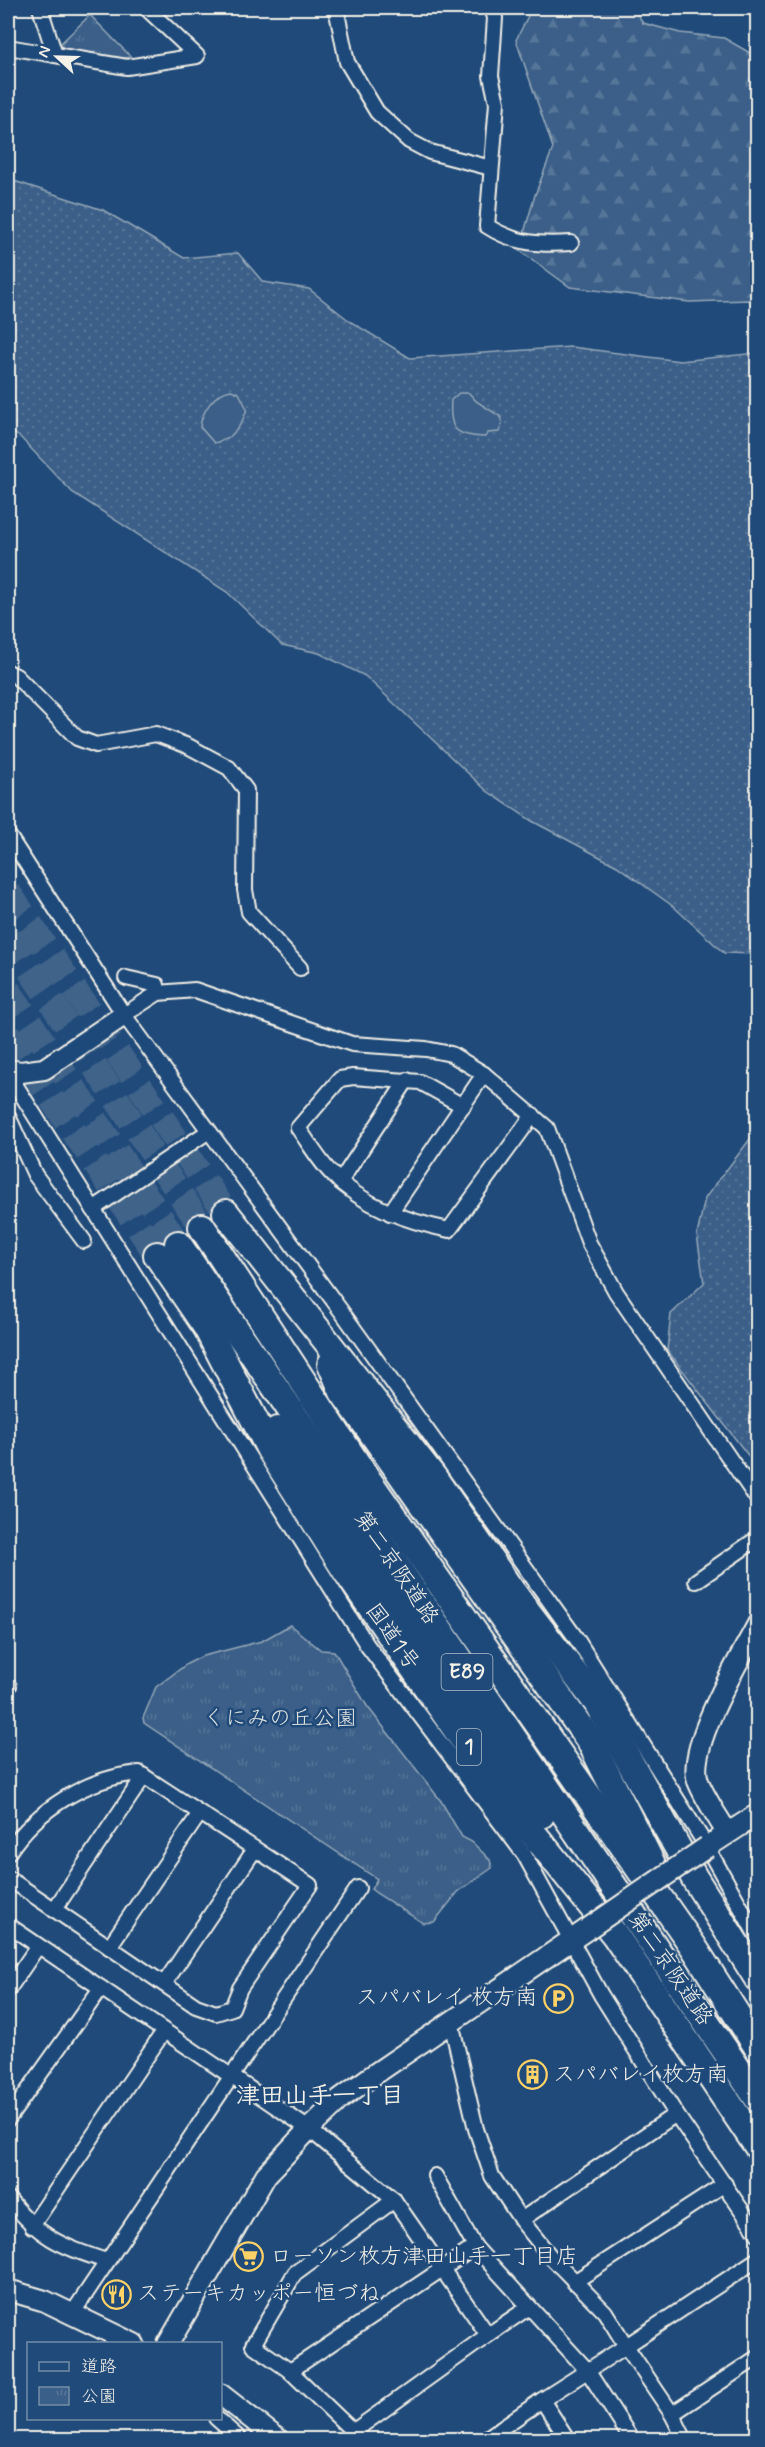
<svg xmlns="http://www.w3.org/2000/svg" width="765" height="2447" viewBox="0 0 765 2447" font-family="Mynerve,'Klee One',sans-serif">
	<defs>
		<pattern id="grass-dots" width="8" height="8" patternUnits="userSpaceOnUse" patternTransform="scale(1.5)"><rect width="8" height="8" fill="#3a5f88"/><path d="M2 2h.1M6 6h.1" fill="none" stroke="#577699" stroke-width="1.8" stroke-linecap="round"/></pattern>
		<pattern id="forest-firs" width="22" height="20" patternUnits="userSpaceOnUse" patternTransform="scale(1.5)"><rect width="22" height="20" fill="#3a5f88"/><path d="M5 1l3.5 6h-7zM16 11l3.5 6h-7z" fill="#577699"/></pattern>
		<pattern id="park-tufts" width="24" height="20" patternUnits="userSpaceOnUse" patternTransform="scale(1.5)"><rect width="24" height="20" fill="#3a5f88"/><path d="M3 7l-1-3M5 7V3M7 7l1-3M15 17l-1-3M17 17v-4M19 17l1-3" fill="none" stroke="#577699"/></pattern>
	</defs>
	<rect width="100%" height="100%" fill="#1f4a7a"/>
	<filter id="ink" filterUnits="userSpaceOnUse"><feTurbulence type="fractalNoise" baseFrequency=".0167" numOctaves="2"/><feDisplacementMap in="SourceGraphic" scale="12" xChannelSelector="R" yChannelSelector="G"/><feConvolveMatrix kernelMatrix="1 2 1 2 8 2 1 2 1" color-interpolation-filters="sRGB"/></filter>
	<g filter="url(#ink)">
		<!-- grass -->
		<g fill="url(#grass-dots)" stroke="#97a8b8" stroke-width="1.5">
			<polygon points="8,179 103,210 184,258 238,253 263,282 309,289 351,322 410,358 571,347 680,361 757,353 757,954 724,953 674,907 617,866 532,821 487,791 365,676 319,653 282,645 227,592 72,492 21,438 8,429"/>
			<polygon points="757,1130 757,1467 667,1350 671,1314 704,1283 697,1235 705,1198"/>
		</g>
		<!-- forest -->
		<polygon fill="url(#forest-firs)" stroke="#97a8b8" stroke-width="1.5" points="532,8 634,8 643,23 680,33 724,38 757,57 757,302 749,300 689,302 570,287 519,250 535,195 553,148 516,40"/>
		<!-- park -->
		<g fill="url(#park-tufts)" stroke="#97a8b8" stroke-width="1.5">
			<polygon points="90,15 133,59 69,53 60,44"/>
			<polygon points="290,1625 321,1650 334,1651 367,1706 441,1801 462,1837 472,1842 490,1860 492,1868 458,1892 434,1922 423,1923 376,1893 371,1889 377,1879 144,1723 143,1718 156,1687 187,1664 203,1656 262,1641"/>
		</g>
		<!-- pitch -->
		<g fill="#3a5f88" stroke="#97a8b8" stroke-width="1.5">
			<path d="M 231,390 L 239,393 L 247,409 C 241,427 233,439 214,443 L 200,427 C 202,411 214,393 231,390 Z"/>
			<path d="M 459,393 L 469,393 L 476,401 L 501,417 L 502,424 L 499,432 L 488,433 L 485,437 C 454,436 449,429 451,400 Z"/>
		</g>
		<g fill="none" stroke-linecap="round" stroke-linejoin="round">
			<!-- highway-tunnel -->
			<g stroke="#3f638a" stroke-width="26" stroke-dasharray="26 13" stroke-linecap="butt">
				<polyline points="8,892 226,1213"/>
				<polyline points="8,937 202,1227"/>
				<polyline points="8,990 178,1244"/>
				<polyline points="8,1034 157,1255"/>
			</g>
			<defs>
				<g id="street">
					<polyline points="40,8 55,55 127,67 197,56 146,8"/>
					<polyline points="336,8 347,62 377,112 409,141 430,152 491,168"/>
					<path d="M 492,8 L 495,18 L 491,76 L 497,103 L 487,226 C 515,244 539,245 571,243"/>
					<polyline points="8,47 55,55"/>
					<polyline points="8,672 16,676 77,738 96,745 156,734 188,746 229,768 246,790 245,890 249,912 300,968"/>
					<polyline points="8,835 124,1015 344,1315 576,1638 707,1847 758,1938"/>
					<polyline points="126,978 157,985 158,993"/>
					<polyline points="124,1015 158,993 195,990 352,1044 426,1049 451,1054 484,1074 547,1128 589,1243 616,1292 758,1500"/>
					<polyline points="8,1073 367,1645 524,1854 601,1995 676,2114 758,2234"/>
					<path d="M 463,1106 L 420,1082 L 353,1077 L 340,1079 L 298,1128 C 309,1143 319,1161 332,1174 C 363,1206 406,1221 449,1230 L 533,1115"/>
					<polyline points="8,1116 35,1175 84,1241"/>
					<polyline points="340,1182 407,1080"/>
					<polyline points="93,1209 209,1131"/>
					<polyline points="390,1213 484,1074"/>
					<polyline points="696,1581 758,1538"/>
					<polyline points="8,1688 9,1686"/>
					<path d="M 8,1853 C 37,1809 87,1778 139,1773 L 310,1885 L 240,1988 L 232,2008 L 216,2013 L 196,2006 L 8,1878"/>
					<polyline points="54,1910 144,1776"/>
					<polyline points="8,1925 309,2129 394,2200 488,2335 354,2431"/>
					<polyline points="109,1947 200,1813"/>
					<polyline points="164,1984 255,1849"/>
					<polyline points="8,1990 38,1946"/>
					<polyline points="451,2022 476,2129 492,2176 521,2220 550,2256 605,2312 626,2346 542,2400"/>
					<polyline points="8,2119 101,1988"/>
					<polyline points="435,2176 475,2247 587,2370 632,2440"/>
					<path d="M 8,2198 C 40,2238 59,2245 106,2261"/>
					<polyline points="521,2220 676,2114"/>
					<polyline points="32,2226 164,2031"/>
					<polyline points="758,2259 626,2346 672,2414 758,2357"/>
					<polyline points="574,2282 725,2184"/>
					<polyline points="72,2314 358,1888"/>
					<polyline points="488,2335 528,2308"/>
					<polyline points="290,2371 475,2247"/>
					<polyline points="672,2414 685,2440"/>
					<polyline points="216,2418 241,2440"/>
					<polyline points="362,2440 290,2371 253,2345 295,2273 394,2200"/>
					<polyline points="484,2440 542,2400 568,2440"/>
				</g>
				<g id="secondary">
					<polyline points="8,1070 21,1072 44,1069 124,1015"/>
					<path d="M 727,1833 C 718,1817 705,1799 698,1781 C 686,1747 741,1657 758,1624"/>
					<polyline points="707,1847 758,1814"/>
					<polyline points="8,2290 45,2301 134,2344"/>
					<polyline points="168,2344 266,2175 309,2129 340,2099 369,2078 586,1930"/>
					<polyline points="220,2394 279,2440"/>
				</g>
				<g id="highway">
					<polyline points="226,1213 434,1478 511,1590 597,1703 695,1879 758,1979"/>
					<polyline points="202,1227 361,1470 693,1946 758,2048"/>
					<polyline points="178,1244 758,2099"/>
					<polyline points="157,1255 207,1328 270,1450 346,1571 499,1791 615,1935 758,2147"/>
					<polyline points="331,1364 343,1392 590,1741 652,1864"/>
					<polyline points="277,1430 412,1634 541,1815"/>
				</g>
			</defs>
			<!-- street casing -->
			<use href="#street" stroke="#f4f1e8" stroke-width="18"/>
			<!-- secondary casing -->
			<use href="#secondary" stroke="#f4f1e8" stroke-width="24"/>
			<!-- highway casing -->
			<use href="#highway" stroke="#f4f1e8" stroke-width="30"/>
			<!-- street -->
			<use href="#street" stroke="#1f4a7a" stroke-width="14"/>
			<!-- secondary -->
			<use href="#secondary" stroke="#1f4a7a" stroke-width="20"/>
			<!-- highway -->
			<use href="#highway" stroke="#1f4a7a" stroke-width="26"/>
			<defs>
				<polyline id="secondary-bridge" points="586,1930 707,1847"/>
			</defs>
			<!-- secondary-bridge casing -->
			<use href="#secondary-bridge" stroke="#f4f1e8" stroke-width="24" stroke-linecap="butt"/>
			<!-- secondary-bridge -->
			<use href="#secondary-bridge" stroke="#1f4a7a" stroke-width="20"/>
		</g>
	</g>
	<!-- icons -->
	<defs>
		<symbol id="parking-ring" viewBox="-11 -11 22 22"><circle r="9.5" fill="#1f4a7a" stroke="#ffd166" stroke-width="1.5"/><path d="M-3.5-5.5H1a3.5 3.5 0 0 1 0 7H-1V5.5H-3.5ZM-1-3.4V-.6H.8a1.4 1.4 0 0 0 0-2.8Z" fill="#ffd166"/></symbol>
		<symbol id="building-ring" viewBox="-11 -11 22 22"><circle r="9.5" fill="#1f4a7a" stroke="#ffd166" stroke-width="1.5"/><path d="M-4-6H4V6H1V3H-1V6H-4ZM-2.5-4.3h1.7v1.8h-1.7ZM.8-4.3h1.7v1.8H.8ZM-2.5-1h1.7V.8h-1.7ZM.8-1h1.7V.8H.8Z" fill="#ffd166"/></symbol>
		<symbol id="supermarket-ring" viewBox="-11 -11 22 22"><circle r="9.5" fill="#1f4a7a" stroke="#ffd166" stroke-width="1.5"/><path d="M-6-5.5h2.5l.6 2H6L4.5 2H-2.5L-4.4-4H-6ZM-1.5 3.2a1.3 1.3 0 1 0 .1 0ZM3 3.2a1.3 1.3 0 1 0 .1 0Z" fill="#ffd166"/></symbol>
		<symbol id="restaurant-ring" viewBox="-11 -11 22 22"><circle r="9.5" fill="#1f4a7a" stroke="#ffd166" stroke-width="1.5"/><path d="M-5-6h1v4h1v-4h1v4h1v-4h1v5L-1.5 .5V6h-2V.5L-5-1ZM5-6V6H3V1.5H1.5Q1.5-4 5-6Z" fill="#ffd166"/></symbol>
	</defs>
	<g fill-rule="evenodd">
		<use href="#parking-ring" x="542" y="1982" width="33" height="33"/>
		<use href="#building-ring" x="516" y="2058" width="33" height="33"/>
		<use href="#supermarket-ring" x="232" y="2240" width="33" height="33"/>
		<use href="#restaurant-ring" x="100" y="2278" width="33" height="33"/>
	</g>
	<g text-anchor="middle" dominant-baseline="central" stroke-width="5" stroke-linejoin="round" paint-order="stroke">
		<!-- shield labels -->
		<g fill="#1f4a7a" stroke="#b4bfc7" stroke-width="1.5">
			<rect x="441.5" y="1654" width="51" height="36" rx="4.5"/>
			<rect x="457" y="1729" width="24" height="36" rx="4.5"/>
		</g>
		<g font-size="21" font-weight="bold" fill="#f4f1e8">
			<text x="467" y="1672">E89</text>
			<text x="469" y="1747">1</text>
		</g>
		<!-- street labels -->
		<g font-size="22" fill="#f4f1e8" stroke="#1f4a7a">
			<text transform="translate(396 1568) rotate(56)">第二京阪道路</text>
			<text transform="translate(392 1637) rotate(55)">国道1号</text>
			<text transform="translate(670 1969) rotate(56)">第二京阪道路</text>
		</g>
		<!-- park labels -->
		<g font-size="22" fill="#e1e2de" stroke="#1f4a7a">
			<text x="280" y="1719">くにみの丘公園</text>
		</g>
		<!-- poi labels -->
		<g font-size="22" fill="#f4f1e8" stroke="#1f4a7a" text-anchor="start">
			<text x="537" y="1998" text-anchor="end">スパバレイ 枚方南</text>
			<text x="553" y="2075">スパバレイ枚方南</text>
			<text x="270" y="2257">ローソン枚方津田山手一丁目店</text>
			<text x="137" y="2294">ステーキカッポー恒づね</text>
		</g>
		<!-- neighbourhood labels -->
		<g font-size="24" font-weight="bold" fill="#f4f1e8" stroke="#1f4a7a">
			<text x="320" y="2096">津田山手一丁目</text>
		</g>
	</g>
	<!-- margin -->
	<rect width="765" height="2447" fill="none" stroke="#1f4a7a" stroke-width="30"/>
	<rect x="15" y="15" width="735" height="2417" fill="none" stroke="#f4f1e8" stroke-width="2" filter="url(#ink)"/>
	<!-- legend -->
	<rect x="27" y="2342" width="195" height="78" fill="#1f4a7a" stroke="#748da6" stroke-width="1.5"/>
	<rect x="39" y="2362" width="30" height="9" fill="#1f4a7a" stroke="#748da6" stroke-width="1.5"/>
	<text x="81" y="2372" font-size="18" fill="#f4f1e8">道路</text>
	<rect x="39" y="2387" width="30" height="18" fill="url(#park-tufts)" stroke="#748da6" stroke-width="1.5"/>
	<text x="81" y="2402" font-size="18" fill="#f4f1e8">公園</text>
	<!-- north arrow -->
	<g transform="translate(57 57) rotate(292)" stroke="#1f4a7a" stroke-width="4.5" paint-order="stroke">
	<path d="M0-4.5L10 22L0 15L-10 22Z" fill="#f4f1e8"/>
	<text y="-9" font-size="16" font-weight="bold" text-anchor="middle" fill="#f4f1e8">N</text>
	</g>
</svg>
